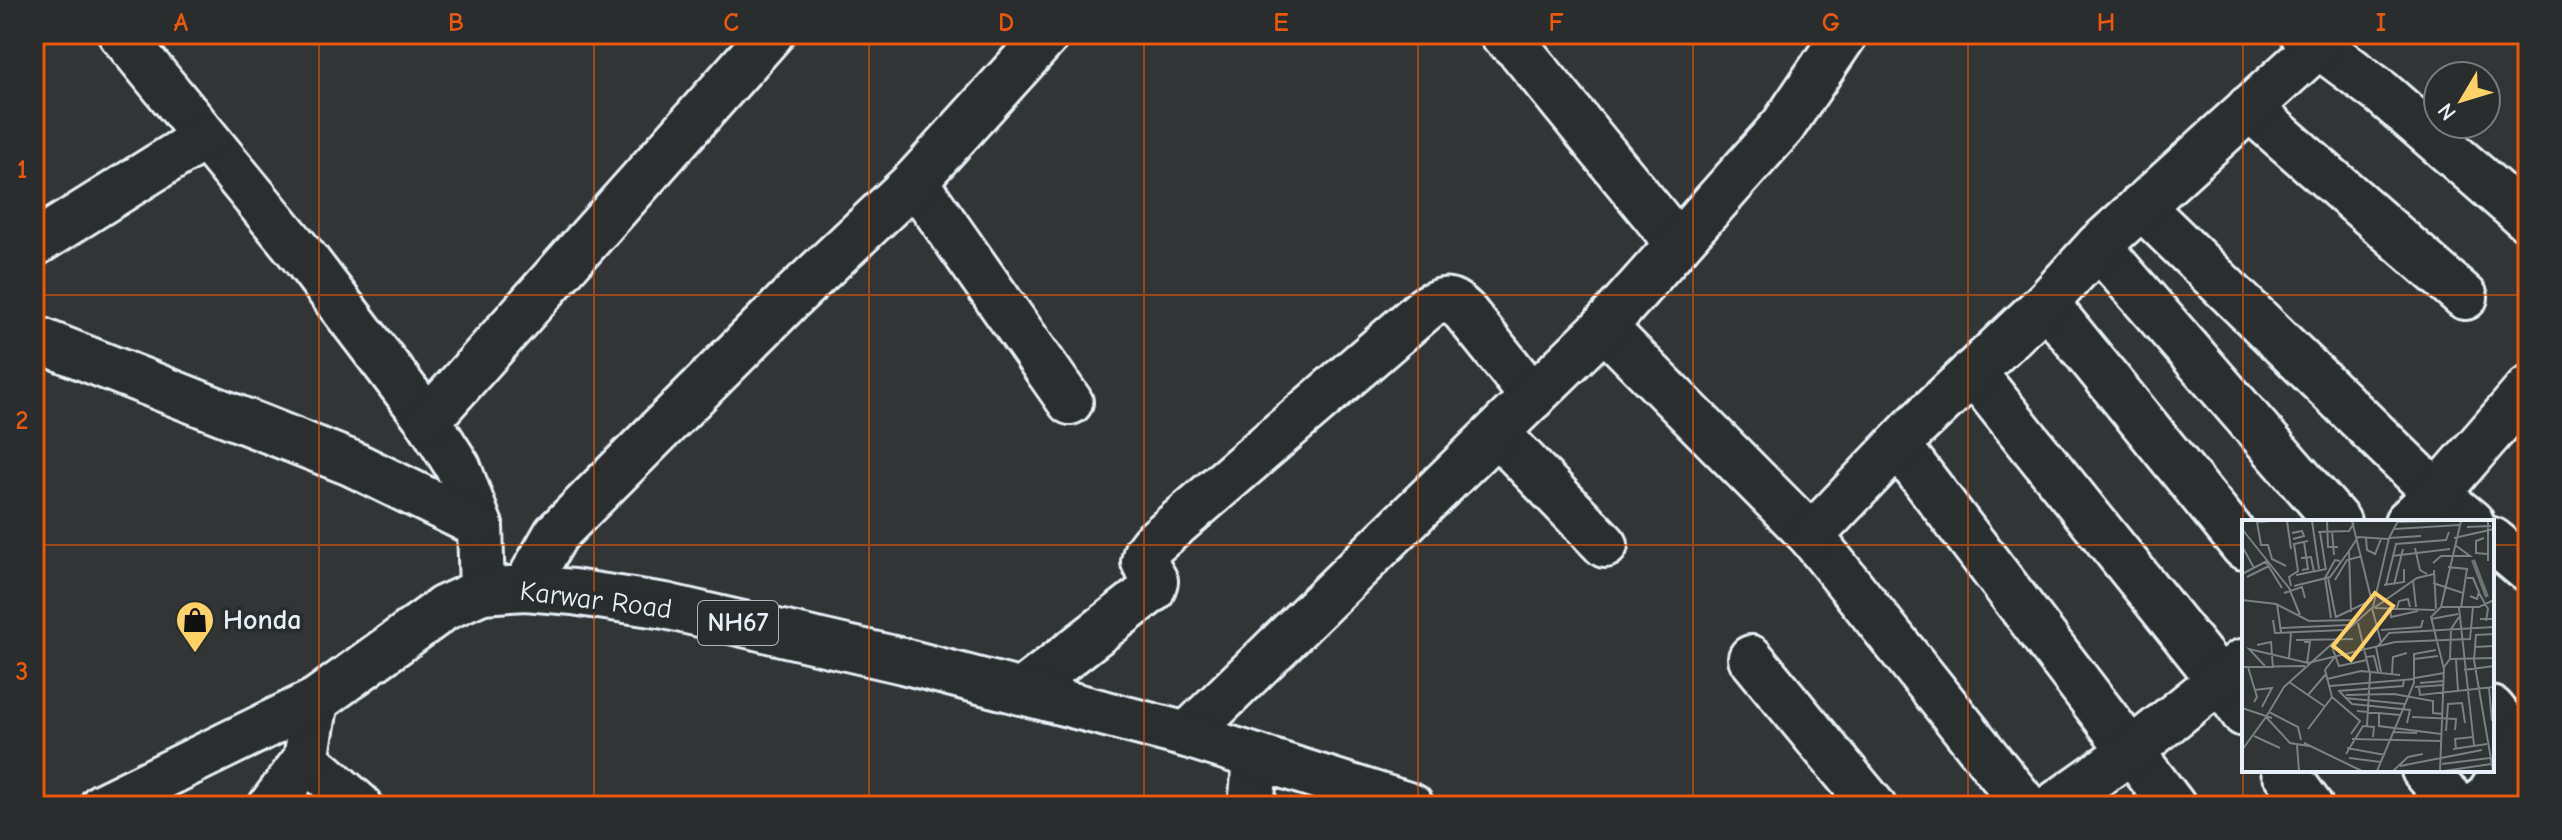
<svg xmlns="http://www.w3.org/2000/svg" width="2562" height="840" viewBox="0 0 2562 840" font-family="'Comic Neue',sans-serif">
	<rect width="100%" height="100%" fill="#323536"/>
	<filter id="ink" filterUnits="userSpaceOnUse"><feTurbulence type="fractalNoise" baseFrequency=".0125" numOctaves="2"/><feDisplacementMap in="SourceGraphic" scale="16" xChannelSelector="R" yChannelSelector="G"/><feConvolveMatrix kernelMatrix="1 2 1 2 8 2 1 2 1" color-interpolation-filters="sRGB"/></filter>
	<g filter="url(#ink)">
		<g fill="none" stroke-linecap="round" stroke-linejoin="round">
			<defs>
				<g id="minor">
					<polyline points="121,34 307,261 428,420 458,467 480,526 482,591"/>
					<polyline points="1502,34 1520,50 1678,244"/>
					<polyline points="2303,34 2382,93 2528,220"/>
					<polyline points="2249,108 2465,297"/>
					<polyline points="915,181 1070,402"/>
					<polyline points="2141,206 2437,494 2471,522"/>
					<polyline points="34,244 205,137"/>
					<polyline points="2098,246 2338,522"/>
					<polyline points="2046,303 2244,547"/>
					<polyline points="1604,327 1811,536 2026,806"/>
					<polyline points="34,338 351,463 480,526"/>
					<polyline points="1973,372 2220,680 2244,714"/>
					<polyline points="428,420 771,34"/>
					<polyline points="1497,433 1605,545"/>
					<polyline points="1898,445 2173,806"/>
					<polyline points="2407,522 2437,494 2528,389"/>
					<polyline points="1811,536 1915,427 2046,303 2098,246 2319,45"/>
					<polyline points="2492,540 2528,570"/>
					<polyline points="525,588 556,534 789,300 915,181 1048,34"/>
					<polyline points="1751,658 1873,806"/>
					<path d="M 1021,692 L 1152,590 L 1155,581 L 1144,562 L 1146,553 L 1152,545 L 1426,308 C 1443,298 1450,297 1464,311 L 1533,397"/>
					<polyline points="2492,709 2521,745"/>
					<polyline points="1187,735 1604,327 1783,126 1845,34"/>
					<polyline points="306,759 360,806"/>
					<polyline points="2284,770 2310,806"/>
					<polyline points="2424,770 2441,790 2458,806"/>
					<polyline points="271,806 306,759 316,701"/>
					<polyline points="1251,806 1256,757"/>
					<polyline points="2053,806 2131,751 2242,662"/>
					<polyline points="2478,806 2490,794 2528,734"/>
				</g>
				<polyline id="highway" points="102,806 316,701 444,608 482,591 525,588 573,592 665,606 903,661 1187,735 1411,806"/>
			</defs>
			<!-- minor casing -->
			<use href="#minor" stroke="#e8f1f8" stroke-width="50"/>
			<!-- highway casing -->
			<use href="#highway" stroke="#e8f1f8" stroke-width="50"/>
			<!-- minor -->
			<use href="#minor" stroke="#2a2d2e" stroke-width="44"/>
			<!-- highway -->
			<use href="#highway" stroke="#2a2d2e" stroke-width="44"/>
		</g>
	</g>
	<!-- grid -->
	<path fill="none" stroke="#e8590c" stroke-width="2" stroke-opacity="0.55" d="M 319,34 L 319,806M 594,34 L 594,806M 869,34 L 869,806M 1144,34 L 1144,806M 1418,34 L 1418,806M 1693,34 L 1693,806M 1968,34 L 1968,806M 2243,34 L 2243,806M 34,295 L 2528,295M 34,545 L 2244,545M 2492,545 L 2528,545"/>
	<!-- icons -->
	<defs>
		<symbol id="shop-pin" viewBox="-11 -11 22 30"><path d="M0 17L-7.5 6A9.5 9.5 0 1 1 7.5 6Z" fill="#ffd166" stroke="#2a2d2e"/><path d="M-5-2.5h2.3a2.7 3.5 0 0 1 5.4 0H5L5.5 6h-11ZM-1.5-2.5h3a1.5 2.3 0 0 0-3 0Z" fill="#111"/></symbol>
	</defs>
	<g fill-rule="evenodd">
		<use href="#shop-pin" x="173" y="598" width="44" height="60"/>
	</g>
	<g text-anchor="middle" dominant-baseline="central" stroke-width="8" stroke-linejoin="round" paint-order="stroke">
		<!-- shield labels -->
		<rect fill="#2a2d2e" stroke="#afb6bb" stroke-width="2" x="698" y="601" width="80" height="44" rx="6"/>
		<g font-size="26" font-weight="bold" fill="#e8f1f8">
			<text x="738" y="623">NH67</text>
		</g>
		<!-- street labels -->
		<g font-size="28" fill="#e8f1f8" stroke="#2a2d2e">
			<text transform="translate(596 600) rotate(7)">Karwar Road</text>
		</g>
		<!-- poi labels -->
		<g font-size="28" font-weight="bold" fill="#e8f1f8" stroke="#2a2d2e" text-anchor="start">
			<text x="223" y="620">Honda</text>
		</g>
	</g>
	<!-- overview -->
	<g transform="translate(2242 520)">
		<rect width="252" height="252" fill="#323536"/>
		<path fill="none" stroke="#6e7376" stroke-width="4" d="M 231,40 L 245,77"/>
		<path fill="none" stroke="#7b8084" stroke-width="2" d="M 29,1 L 15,2 L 19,25 L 26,25 L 30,39 L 44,46M 45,1 L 49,29M 70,1 L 77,49M 85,1 L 86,27 L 96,27M 110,1 L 129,78M 155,2 L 198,1M 225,7 L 249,6M 0,9 L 47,68 L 58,95M 153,9 L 217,5M 90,11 L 92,35M 76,12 L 107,11 L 112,3M 78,12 L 84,50M 50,13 L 60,11 L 62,16 L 51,19M 124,18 L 125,30 L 133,34 L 139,19M 147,18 L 179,16M 212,18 L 252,9M 242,18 L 234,21 L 234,33 L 246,34M 0,26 L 12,48M 173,28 L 178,50 L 185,54M 150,36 L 208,29M 59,38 L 69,37 L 72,52M 246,41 L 246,1M 24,42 L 40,68M 191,43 L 199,36 L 228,36 L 213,25M 206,47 L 225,49 L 219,88M 60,50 L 66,49 L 62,22M 192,50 L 194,89M 0,54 L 25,41M 54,55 L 84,49M 5,57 L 27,46M 86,58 L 94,98M 225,58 L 231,58 L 237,72 L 235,79 L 228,76M 93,60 L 105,40 L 120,36M 171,60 L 174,87M 191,63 L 221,73M 142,65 L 162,62 L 162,49M 144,65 L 154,24 L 204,20 L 207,12M 152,65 L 161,29M 49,66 L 47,57 L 56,51 L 52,24 L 66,21M 52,66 L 88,57 L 107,31M 42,73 L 60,67 L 63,78M 237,73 L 246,89 L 244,101M 0,80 L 34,84 L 67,101 L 114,100M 35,84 L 39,112M 199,87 L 219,1M 130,88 L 139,122M 132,88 L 175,58 L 192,54M 133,88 L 193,90M 148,88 L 149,97 L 176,91M 155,88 L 157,81 L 166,79 L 168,87M 217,88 L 232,225M 109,92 L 107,31 L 116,17 L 146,19M 94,97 L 130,80M 89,98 L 83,58 L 93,40 L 98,41M 189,99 L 216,94M 31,100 L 33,113 L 101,110M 116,103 L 128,154 L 125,206M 39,108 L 107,105M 139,110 L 179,107 L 181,100M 54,120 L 111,119M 62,122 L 68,122 L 65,143M 89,124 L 97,146 L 125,140M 15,125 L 29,122 L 31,148M 136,126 L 147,113 L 252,107M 134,127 L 139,152M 233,127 L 251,126 L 252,99 L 238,99M 124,137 L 132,136 L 136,152M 47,138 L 49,113M 92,138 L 83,150 L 90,177 L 118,201 L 109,214M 172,139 L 196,136M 208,139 L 209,109 L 217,97M 214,139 L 216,171M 23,146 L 7,129 L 66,143 L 153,122 L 228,119 L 231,87M 0,147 L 63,146M 6,147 L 15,177 L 12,182M 202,147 L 208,139 L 252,138M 222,150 L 252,146M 150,154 L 151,137 L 165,133M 173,158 L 202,153M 85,159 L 119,151 L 158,155M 47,162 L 82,186M 178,163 L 202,161M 88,166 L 173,159M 173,167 L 202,165M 177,167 L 178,175 L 252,167M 247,168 L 250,201M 12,170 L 30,168 L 20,187M 96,171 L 161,166 L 162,160M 97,171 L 110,184 L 168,190 L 165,203M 66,175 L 84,154M 104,175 L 152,174 L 191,181 L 191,193 L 201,194M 103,178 L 163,184M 0,188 L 30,198M 115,191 L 158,195M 27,192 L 56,207 L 59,220M 137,192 L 137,206 L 199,214M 170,197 L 214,199 L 213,210M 66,209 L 90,177M 204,211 L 206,184 L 220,183 L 223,203M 151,212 L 175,213M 12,216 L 38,228M 110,219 L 199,221M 62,223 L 120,251M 55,225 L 57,251M 67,226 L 48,223 L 24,197 L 42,167 L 131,87 L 147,18 L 156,1M 105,228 L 143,235M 211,229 L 245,224M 214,229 L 213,219 L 231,217M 0,230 L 24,197M 104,234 L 121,206 L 132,207 L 131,217M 107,238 L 139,242M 200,244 L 248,238M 158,246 L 240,230M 135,251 L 172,163 L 172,134 L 194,130M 151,251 L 166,237 L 181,234M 198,251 L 202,149 L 189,97 L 199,87 L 237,87 L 252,80M 202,251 L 249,244M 251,251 L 232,140 L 234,115 L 252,114"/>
		<path fill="#ffd166" fill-opacity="0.15" stroke="#ffd166" stroke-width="4" d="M 133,73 L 151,86 L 109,140 L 91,126 Z"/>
		<rect width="252" height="252" fill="none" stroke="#e8f1f8" stroke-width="4"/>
	</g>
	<!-- margin -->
	<rect width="2562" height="840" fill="none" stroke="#2a2d2e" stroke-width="88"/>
	<!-- north arrow -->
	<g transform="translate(2462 100) rotate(232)"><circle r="38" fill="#2a2d2e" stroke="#767b7f" stroke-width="2"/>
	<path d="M0-6L14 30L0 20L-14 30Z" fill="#ffd166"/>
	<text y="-12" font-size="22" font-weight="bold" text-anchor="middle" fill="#e8f1f8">N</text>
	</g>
	<rect x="44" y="44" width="2474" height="752" fill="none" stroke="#e8590c" stroke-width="3"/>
	<g font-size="26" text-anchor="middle" font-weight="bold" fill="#e8590c">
		<text x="181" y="31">A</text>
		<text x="456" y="31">B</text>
		<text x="731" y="31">C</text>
		<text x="1006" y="31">D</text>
		<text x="1281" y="31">E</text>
		<text x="1556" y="31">F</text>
		<text x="1831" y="31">G</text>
		<text x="2106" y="31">H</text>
		<text x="2381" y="31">I</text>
		<text x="22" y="178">1</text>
		<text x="22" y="429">2</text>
		<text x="22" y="680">3</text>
	</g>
</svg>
